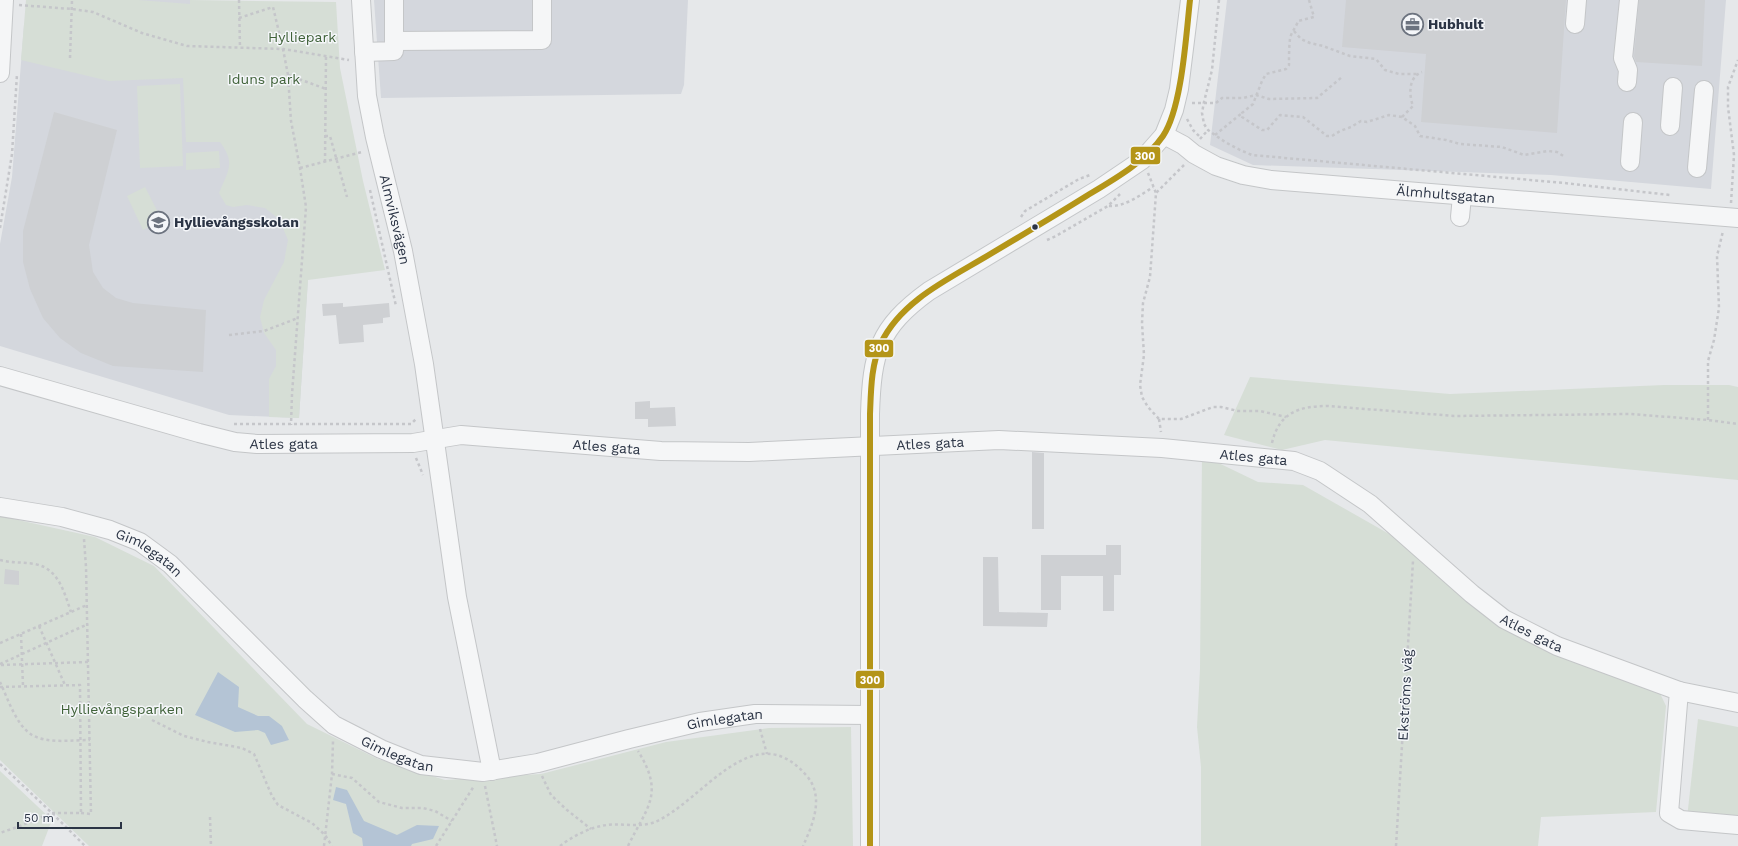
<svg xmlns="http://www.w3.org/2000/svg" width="1738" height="846" viewBox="0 0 1738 846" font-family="'Work Sans',sans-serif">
	<rect width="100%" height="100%" fill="#e6e8ea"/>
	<!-- built -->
	<g fill="#d4d7dd">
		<polygon points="36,0 190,0 193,45 313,200 299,418 229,415 0,346 0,244 12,177 24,25"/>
		<polygon points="374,0 688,0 684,85 681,94 381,98"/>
		<polygon points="1227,0 1726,0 1711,189 1551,175 1253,165 1210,145"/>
	</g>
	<!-- green -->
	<g fill="#d6ded6">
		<path d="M 26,0 L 138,0 L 190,4 L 190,0 L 336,2 L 340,68 L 363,181 L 385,270 L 308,280 L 299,418 L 269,417 L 269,379 L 276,366 L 276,350 L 264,333 L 260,317 L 264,300 L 284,262 L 288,240 L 279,219 L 265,208 L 247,205 L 233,207 L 226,205 L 219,193 C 228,171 236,163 220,142 L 186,142 L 183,78 L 109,81 L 21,60 Z"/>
		<polygon points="180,84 183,166 140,168 137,86"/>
		<polygon points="219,151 220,168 186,170 186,153"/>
		<polygon points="145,187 162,220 143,230 127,196"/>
		<polygon points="1250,377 1450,394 1664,385 1729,385 1738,387 1738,480 1325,440 1282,450 1224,435"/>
		<polygon points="1202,455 1258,482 1303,485 1398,539 1502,628 1657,687 1666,706 1656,812 1541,817 1538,846 1201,846 1201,767 1197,727 1200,669"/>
		<polygon points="0,516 95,537 154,566 307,724 378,759 445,780 541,774 666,742 769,728 851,727 853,846 89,846 0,760"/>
		<polygon points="1698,719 1738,727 1738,824 1687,818"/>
		<polygon points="0,771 52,820 42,846 0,846"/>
	</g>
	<!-- water -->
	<g fill="#b4c4d5">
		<polygon points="218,672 239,687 238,707 258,716 269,716 282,726 289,740 271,745 265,733 258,730 235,732 195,715"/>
		<polygon points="336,787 347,790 364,821 397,835 417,825 439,826 433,839 412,844 411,846 363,846 362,838 353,833 346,804 333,800"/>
	</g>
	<!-- building -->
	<g fill="#ced0d3">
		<polygon points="1346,0 1566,0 1557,133 1421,122 1426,54 1342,47"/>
		<polygon points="1639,0 1705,0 1702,66 1636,62 1634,56"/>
		<polygon points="54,112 117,130 89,245 93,272 103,288 116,298 133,303 206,310 203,372 113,366 81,353 60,338 43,318 30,289 23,262 23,231"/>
		<polygon points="343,303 343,307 389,303 390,317 383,318 383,323 363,325 364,342 339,344 336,315 323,316 322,304"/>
		<polygon points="650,401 650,408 675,407 676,426 648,427 648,419 635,419 635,402"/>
		<polygon points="1032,452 1044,453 1044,529 1032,529"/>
		<polygon points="1106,545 1121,545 1121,575 1114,575 1114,611 1103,611 1103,576 1061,576 1061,610 1041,610 1041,555 1106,555"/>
		<polygon points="983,557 998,557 999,612 1048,613 1047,627 983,626"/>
		<polygon points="5,569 19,571 19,585 4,584"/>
	</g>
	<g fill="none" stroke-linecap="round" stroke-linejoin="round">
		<defs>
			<g id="minor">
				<path id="s1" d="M 361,0 L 367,96 L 375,137 L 403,251 L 424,364 L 457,597 L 492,771"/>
				<polyline points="1575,24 1577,0"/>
				<polyline points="394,41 542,40 542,0"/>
				<polyline points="364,52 394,51 394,0"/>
				<polyline points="0,73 4,0"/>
				<polyline points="1627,82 1628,70 1623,58 1629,0"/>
				<polyline points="1670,126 1673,87"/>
				<path id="s2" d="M 1164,135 L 1183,145 L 1194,154 L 1216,166 L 1243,175 L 1271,180 L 1738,218"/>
				<polyline points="1630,162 1633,122"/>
				<polyline points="1697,168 1704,90"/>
				<polyline points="1460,217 1462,196"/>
				<path id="s3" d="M 0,376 L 199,433 L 235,442 L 257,444 L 413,443 L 461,435 L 661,451 L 749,452 L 999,440 L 1162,448 L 1294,461 L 1320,471 L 1370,504 L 1472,594 L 1504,619 L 1557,646 L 1679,691 L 1669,813 L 1681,820 L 1738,825"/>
				<path id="s4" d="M 0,507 L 62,517 L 110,530 L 140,542 L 170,564 L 305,699 L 334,725 L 381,749 L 421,765 L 483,772 L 538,763 L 629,739 L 700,722 L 755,714 L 870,715"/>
				<polyline points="1679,691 1738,703"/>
				<path d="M 870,846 L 870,414 C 872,353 878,328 929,291 L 1099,189 L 1142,160 L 1164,135 L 1174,110 L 1179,89 L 1190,0"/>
			</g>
		</defs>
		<!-- minor casing -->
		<use href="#minor" stroke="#c4c6c8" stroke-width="20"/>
		<!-- path -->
		<g stroke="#c5c6ca" stroke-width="2.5" stroke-dasharray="3 3" stroke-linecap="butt">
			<polyline points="239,0 240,48"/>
			<polyline points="1219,0 1212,70 1204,102 1202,113 1204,124 1208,130 1225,142 1240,150 1252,155 1564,183 1670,195"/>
			<path d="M 1309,0 L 1314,17 L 1298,21 C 1296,28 1291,32 1290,39 C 1289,47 1289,57 1289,65 L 1286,69 L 1266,74 L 1262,81 L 1253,104 L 1242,113 L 1242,117 L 1262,130 L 1267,130 L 1280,115 L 1303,117 L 1327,136 L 1332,136 L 1340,131 L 1351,127 L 1361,121 L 1367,122 L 1389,115 L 1402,117 L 1415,126 L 1420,136 L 1446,140 L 1460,144 L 1502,147 L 1524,155 L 1548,151 L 1557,152 L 1565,157"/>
			<polyline points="19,5 72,9 93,12 142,33 187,46 283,49 288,75 291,121 300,168 306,207 292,394 291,425"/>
			<polyline points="239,18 273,7 283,49 349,60"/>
			<polyline points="1294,31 1301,39 1310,43 1323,46 1350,56 1376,59 1385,70 1399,74 1418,74"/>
			<polyline points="70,58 72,0"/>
			<polyline points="288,75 326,89"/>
			<polyline points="1192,103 1216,103 1222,98 1243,98 1256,95 1269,99 1317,98 1342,77"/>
			<path d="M 1402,117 L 1413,106 C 1409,95 1408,77 1422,72"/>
			<polyline points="1187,119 1193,130 1200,137"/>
			<polyline points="1215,135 1242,113"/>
			<polyline points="325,136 330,136 347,197"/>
			<polyline points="1200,139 1208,130"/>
			<polyline points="325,162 326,56"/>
			<polyline points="1184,165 1156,193 1150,277 1143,303 1142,323 1144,355 1140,385 1142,397 1148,407 1159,419 1181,419 1213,407 1221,407 1238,411 1260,411 1286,417"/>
			<polyline points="300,168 362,152"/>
			<polyline points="1148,173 1156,193"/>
			<polyline points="370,190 396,306"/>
			<polyline points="1731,203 1734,155 1728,107 1728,87 1738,60"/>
			<path d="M 1109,206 C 1124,207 1141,195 1153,187"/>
			<polyline points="1021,217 1025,211 1079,179 1090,175"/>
			<polyline points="0,228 12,154 17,74"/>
			<polyline points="1047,240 1056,236 1108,206 1120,194"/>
			<polyline points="229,335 264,331 298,318"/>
			<polyline points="1159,419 1161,432"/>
			<polyline points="1708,420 1708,361 1714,340 1719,308 1717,256 1723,231"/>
			<polyline points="234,424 411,424 416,419"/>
			<path d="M 1272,443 C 1279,412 1300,406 1328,406 L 1454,416 L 1630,414 L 1708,420 L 1738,424"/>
			<polyline points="416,458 423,475"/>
			<path d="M 0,560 C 11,563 23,562 35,564 C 59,569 64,592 71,612"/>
			<polyline points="39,626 65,685"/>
			<polyline points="21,634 23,686"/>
			<polyline points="0,643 87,605"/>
			<polyline points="0,664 88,624"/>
			<polyline points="1,665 88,662"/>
			<path d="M 0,682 C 8,699 16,725 32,735 C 48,744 73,740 90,740"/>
			<polyline points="0,687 80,685 81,813 52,813 20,826 0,833"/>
			<polyline points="152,720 184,736 208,742 242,748 254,754 272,796 278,805 312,823 325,835 332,846"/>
			<polyline points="760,729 767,754"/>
			<polyline points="0,764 52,813 85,846"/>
			<polyline points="332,774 352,778 379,802 402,808 423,808 435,811 452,821"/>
			<polyline points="542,776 551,795 567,810 591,829"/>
			<polyline points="485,786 497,846"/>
			<polyline points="81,813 91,814 86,567 84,539"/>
			<polyline points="210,817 211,846"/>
			<polyline points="324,846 332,774 333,741"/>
			<polyline points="436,846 474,786"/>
			<path d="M 560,846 C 573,836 590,827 607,825 C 623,823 640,828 655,822 C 702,802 753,714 806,775 C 825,796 813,824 803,846"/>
			<path d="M 628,846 C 647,807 665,794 638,751"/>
			<polyline points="1396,846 1413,561"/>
		</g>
		<!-- minor -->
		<use href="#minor" stroke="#f5f6f7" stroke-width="18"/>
		<defs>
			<path id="bus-1" d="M 870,846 L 870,414 C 871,390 871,365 881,343 C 902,299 953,277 992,253 C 1024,234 1056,215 1088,195 C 1115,179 1145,162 1163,136 C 1182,108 1186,35 1190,0"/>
		</defs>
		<!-- bus-1 casing -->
		<use href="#bus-1" stroke="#f4f6f9" stroke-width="9"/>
		<!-- bus-1 -->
		<use href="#bus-1" stroke="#b49518" stroke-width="6"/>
	</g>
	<!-- icons -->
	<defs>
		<symbol id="office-ring" viewBox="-11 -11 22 22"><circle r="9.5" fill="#f4f6f9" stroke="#6c737f" stroke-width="1.5"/><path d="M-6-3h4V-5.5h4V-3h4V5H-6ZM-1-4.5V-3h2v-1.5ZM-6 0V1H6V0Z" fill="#6c737f"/></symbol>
		<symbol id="school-ring" viewBox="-11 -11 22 22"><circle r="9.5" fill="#f4f6f9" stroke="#6c737f" stroke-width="1.5"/><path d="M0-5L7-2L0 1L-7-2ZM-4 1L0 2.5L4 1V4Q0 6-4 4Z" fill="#6c737f"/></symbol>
	</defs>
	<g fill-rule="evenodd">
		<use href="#office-ring" x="1400" y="12" width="25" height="25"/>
		<use href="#school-ring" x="146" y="210" width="25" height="25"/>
	</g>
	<!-- markers -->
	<circle fill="#2b3445" stroke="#f4f6f9" stroke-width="1.5" cx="1035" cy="227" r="3.5"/>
	<g text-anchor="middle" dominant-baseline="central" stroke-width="3" stroke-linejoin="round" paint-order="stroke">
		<!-- poi labels -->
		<g font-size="14" font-weight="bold" fill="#2b3445" stroke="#f4f6f9" text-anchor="start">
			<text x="1428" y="24">Hubhult</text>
			<text x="174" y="222">Hyllievångsskolan</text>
		</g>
		<!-- park labels -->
		<g font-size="14" fill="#3f6138" stroke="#f4f6f9">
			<text x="302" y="37">Hylliepark</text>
			<text x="264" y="79">Iduns park</text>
			<text x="122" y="709">Hyllievångsparken</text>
		</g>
		<!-- street labels -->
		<g font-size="14" fill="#2b3445" stroke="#f4f6f9">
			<text stroke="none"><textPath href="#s2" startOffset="293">Älmhultsgatan</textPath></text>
			<text stroke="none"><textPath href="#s1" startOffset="223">Almviksvägen</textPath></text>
			<text stroke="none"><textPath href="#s3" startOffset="293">Atles gata</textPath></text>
			<text stroke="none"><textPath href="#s3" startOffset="941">Atles gata</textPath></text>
			<text stroke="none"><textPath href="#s3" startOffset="617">Atles gata</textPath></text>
			<text stroke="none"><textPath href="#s3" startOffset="1265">Atles gata</textPath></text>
			<text stroke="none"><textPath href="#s4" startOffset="158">Gimlegatan</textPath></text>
			<text stroke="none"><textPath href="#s3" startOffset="1601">Atles gata</textPath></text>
			<text transform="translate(1405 695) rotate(-87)">Ekströms väg</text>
			<text stroke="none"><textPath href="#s4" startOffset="818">Gimlegatan</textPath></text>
			<text stroke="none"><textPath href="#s4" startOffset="482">Gimlegatan</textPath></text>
		</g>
	</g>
	<g stroke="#f4f6f9" stroke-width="1.5">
		<rect x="1130" y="146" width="31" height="19" rx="4" fill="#b49518"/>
		<rect x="864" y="339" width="30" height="19" rx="4" fill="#b49518"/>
		<rect x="855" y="670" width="30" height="19" rx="4" fill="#b49518"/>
	</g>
	<g font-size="11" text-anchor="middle" font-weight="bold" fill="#fff">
		<text x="1145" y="160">300</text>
		<text x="879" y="352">300</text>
		<text x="870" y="684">300</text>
	</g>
	<!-- scale -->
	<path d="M18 822v6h103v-6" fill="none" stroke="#2b3445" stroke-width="2"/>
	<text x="24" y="822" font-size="12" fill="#2b3445" stroke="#f4f6f9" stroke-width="3" paint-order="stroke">50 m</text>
</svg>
